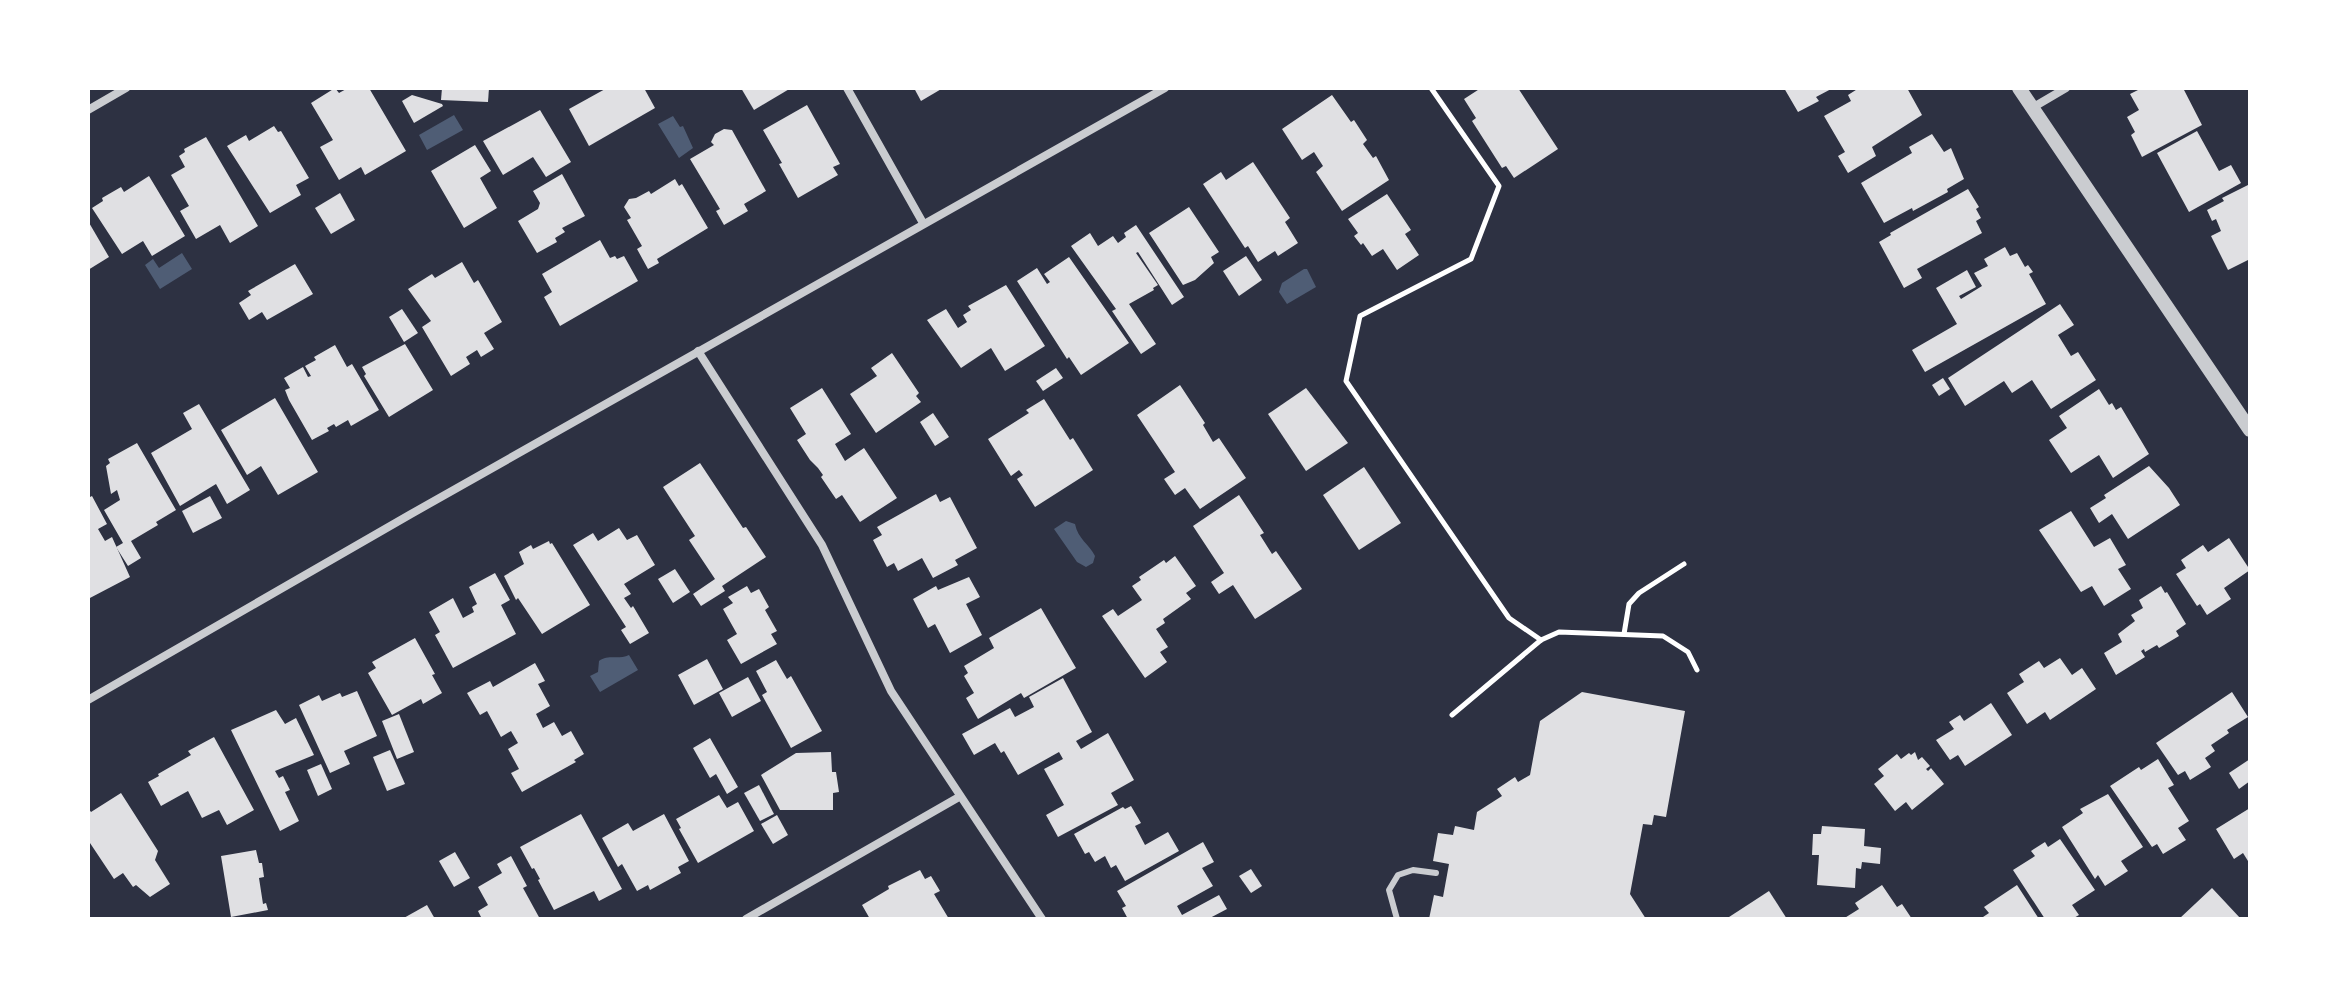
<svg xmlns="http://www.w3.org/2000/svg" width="2338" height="1007" viewBox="0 0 2338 1007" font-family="'Alegreya Sans',sans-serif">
	<rect width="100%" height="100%" fill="#2d3142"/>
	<!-- water -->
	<g fill="#4f5d75">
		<polygon points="454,115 463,130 427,150 419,135"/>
		<polygon points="673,116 680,127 683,126 693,148 679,158 658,124"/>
		<polygon points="182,253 192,269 160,289 145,265 153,259 159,268"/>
		<polygon points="1304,269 1307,269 1316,287 1287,304 1279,292 1282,283"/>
		<path d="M 1066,521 L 1075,524 C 1078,539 1089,544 1095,556 L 1093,563 L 1086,567 L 1077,562 L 1054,529 Z"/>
		<path d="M 629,655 L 638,670 L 600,692 L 590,676 L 598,672 L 599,661 C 608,654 619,660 629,655 Z"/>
	</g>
	<!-- building -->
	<g fill="#e0e0e3">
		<polygon points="335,88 339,93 348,88 369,88 406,151 365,175 361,167 339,180 320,147 333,140 311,103"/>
		<polygon points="442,88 489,88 488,102 441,100"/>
		<polygon points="607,88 644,88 655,108 589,146 569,109"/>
		<polygon points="741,88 791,88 754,110"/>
		<polygon points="914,88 943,88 921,101"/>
		<polygon points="1481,88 1518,88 1558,149 1514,178 1506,166 1502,168 1472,121 1476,118 1464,99"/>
		<polygon points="1784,88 1833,88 1816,97 1819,101 1798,112"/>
		<polygon points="1859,88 1907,88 1922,115 1872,147 1876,156 1848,173 1838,156 1845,152 1824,116 1851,101 1848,95"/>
		<polygon points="2142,88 2183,88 2202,125 2142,157 2131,135 2135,132 2127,117 2139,110 2130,94"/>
		<polygon points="412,95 442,104 443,106 414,123 402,101"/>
		<polygon points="1332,95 1351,122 1354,120 1367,140 1363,144 1373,158 1376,156 1389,180 1342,211 1316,172 1323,166 1314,152 1302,160 1282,129"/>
		<polygon points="807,105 840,164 833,167 838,175 798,198 779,164 782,163 763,130"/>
		<polygon points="540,110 571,162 546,177 533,157 503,175 483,141"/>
		<polygon points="274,126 278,132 281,131 309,178 296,185 301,195 270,213 227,146 246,135 249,141"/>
		<polygon points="724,129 732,130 766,191 744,204 748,211 724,225 716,211 720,209 690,159 714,145 711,142 715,134"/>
		<polygon points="2197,131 2219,171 2231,165 2241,183 2189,212 2157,153"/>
		<polygon points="1932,134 1944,152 1951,148 1964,179 1947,189 1948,192 1913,211 1912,208 1884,223 1861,183 1912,153 1909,147"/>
		<polygon points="206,137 258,226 230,243 220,225 196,239 180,211 189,206 171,175 185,167 179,156 185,152 184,149"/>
		<polygon points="475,145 491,171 480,178 497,208 464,228 431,171"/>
		<polygon points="1253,162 1290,218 1285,222 1298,243 1278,256 1275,251 1258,262 1248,246 1245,248 1203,184 1221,172 1226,180"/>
		<polygon points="562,174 585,216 562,228 565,232 555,238 557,242 537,253 518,221 538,209 540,203 533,191"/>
		<polygon points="149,176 185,236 152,256 143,241 122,254 92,208 103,201 102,198 121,187 124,192"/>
		<polygon points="675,179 679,186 682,184 708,228 657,259 659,263 648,269 637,249 642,246 627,220 631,218 624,207 629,199 636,198 649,191 651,194"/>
		<polygon points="2250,184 2250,259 2228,270 2211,236 2221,231 2216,219 2212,221 2207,210 2224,201 2222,198"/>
		<polygon points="1968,189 1979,207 1976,209 1981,218 1976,221 1982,233 1917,269 1922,278 1904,288 1879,242 1891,235 1890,233"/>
		<polygon points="340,193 355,220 331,234 315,208"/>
		<polygon points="1387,194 1411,230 1405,234 1419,255 1397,270 1383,249 1372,256 1363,243 1361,245 1354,236 1358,233 1348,219"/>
		<polygon points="1189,207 1219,252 1211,257 1214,263 1195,280 1183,285 1149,233"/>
		<polygon points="88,221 109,257 88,270"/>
		<polygon points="1136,225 1184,297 1172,305 1138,252 1136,253 1158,285 1153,288 1154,290 1129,304 1156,344 1141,354 1112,311 1116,309 1071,246 1090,233 1098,246 1113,236 1118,243 1126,237 1124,233"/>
		<polygon points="600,240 610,258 615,256 617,259 624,256 638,281 560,326 544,297 552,292 542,274"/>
		<polygon points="2005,247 2010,256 2017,253 2025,267 2028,265 2033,272 2029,274 2046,304 1925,372 1912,350 1957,324 1936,288 1967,270 1976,287 1959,296 1961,299 1982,286 1974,273 1988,266 1984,259"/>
		<polygon points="1246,256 1262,280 1239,296 1223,271"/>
		<polygon points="1069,257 1129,343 1081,375 1069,357 1067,359 1017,281 1037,268 1047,284 1050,282 1044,274"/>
		<polygon points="462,262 474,283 478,280 502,322 484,333 494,349 481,357 477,350 466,357 470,364 451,376 422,327 431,321 408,289 432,274 435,278"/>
		<polygon points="295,264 313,294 267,320 262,312 249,320 239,303 251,295 248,291"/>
		<polygon points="1006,285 1045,346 1005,371 991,348 961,368 927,320 946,309 958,328 967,322 963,315 971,310 968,306"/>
		<polygon points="2060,304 2074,325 2058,335 2071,356 2078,352 2096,380 2051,409 2032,380 2012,393 2004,381 1965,406 1948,378"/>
		<polygon points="402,309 418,333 404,342 389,317"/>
		<polygon points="405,344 433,390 389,417 364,376 366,374 362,367"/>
		<polygon points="335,345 347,367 352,364 379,410 351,426 348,420 336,427 334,424 327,428 329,431 312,440 289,400 285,390 290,388 284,378 303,367 308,377 311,376 305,366 316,360 314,357"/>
		<polygon points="892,353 919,393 916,396 921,402 876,433 850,394 877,376 871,368"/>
		<polygon points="1056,368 1063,378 1043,391 1036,381"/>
		<polygon points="1943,378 1950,389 1939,396 1932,385"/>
		<polygon points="1180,385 1205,423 1203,425 1213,442 1219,438 1246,478 1200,509 1185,488 1175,495 1164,479 1175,472 1137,415"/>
		<polygon points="822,388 851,434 835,444 845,461 864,448 897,498 860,522 842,495 836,499 821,477 823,475 818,468 810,460 797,440 806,434 790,408"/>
		<polygon points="1306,388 1348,443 1306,471 1268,414"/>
		<polygon points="2099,389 2109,405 2112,403 2116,410 2121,407 2149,454 2113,478 2099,455 2071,473 2049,440 2067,428 2059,416"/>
		<polygon points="275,398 318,472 278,495 261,466 247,475 221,430"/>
		<polygon points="1044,399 1070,440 1073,438 1093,470 1035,507 1017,479 1023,475 1019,470 1011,476 988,439 1029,413 1026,410"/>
		<polygon points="199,404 250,490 227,504 216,484 180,506 151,453 192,429 183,413"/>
		<polygon points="933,413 949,437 935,446 920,422"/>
		<polygon points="137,443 176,510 156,522 158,525 131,541 141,558 128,566 116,547 123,543 104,510 120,500 117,490 111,494 106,466 110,463 108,459"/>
		<polygon points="700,463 743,528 746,527 766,557 722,586 725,591 701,606 693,594 715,579 689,540 695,536 663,487"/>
		<polygon points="2149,466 2169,488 2180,505 2128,539 2112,514 2099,523 2090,508 2106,498 2104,495"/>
		<polygon points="1364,467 1401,523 1359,550 1323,495"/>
		<polygon points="936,494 940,502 950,497 977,548 955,560 958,565 933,578 922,558 898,571 894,563 887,567 873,540 882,535 877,527"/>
		<polygon points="1239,495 1264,533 1260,535 1272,554 1276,551 1302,589 1255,619 1233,585 1219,594 1211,582 1224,573 1193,526"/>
		<polygon points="92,496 107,524 98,529 105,541 112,537 130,577 88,599 88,498"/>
		<polygon points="210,496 222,518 193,533 182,511"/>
		<polygon points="2071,511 2094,547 2110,538 2126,565 2118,569 2131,589 2104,606 2092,586 2081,592 2039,530"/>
		<polygon points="619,528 627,540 637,535 655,565 624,584 631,594 624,598 631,608 633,606 649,633 630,644 621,630 626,627 573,545 593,533 598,541"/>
		<polygon points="2229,538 2250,570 2224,588 2231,599 2207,615 2200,604 2197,606 2176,574 2186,568 2181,560 2203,545 2208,552"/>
		<polygon points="549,541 550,544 552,543 590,605 542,634 518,598 516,600 504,576 524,564 519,552 531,545 533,549"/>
		<polygon points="1175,556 1196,586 1186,593 1191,599 1163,619 1165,623 1156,629 1168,647 1160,652 1167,662 1145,678 1102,616 1113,609 1118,616 1142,600 1132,586 1141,580 1139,577 1164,560 1166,563"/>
		<polygon points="675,569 690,592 673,603 658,579"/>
		<polygon points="495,573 510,600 501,605 516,634 453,668 435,635 440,632 429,612 453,598 463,618 474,612 472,607 477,604 469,587"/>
		<polygon points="969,577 980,597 966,604 982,635 950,653 935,624 928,628 913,599 936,586 938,590"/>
		<polygon points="747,586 751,593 759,589 769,607 765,610 777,631 771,634 777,644 741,664 727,640 737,634 723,609 733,603 728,597"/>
		<polygon points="2161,586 2165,593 2167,592 2186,624 2176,631 2179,636 2159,648 2157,645 2145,652 2144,649 2141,651 2145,657 2116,675 2104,653 2122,642 2118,634 2135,621 2131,615 2143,608 2139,600"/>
		<polygon points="1041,608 1076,668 1024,698 1021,693 978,719 966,698 974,693 964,676 968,673 964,666 994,648 989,638"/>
		<polygon points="415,638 435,674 432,675 442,693 423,704 421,699 392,715 368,673 376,668 372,662"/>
		<polygon points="2060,658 2072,675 2082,668 2096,689 2050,720 2045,712 2027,724 2007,693 2024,682 2019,674 2039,661 2044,668"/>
		<polygon points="707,659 723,689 694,705 678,675"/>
		<polygon points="776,660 787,679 791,676 822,731 791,748 762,695 767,692 756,671"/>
		<polygon points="535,663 545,681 538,684 550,706 536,714 543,728 554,722 562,736 571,731 584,754 574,760 576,762 522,792 511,773 519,769 508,749 518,743 511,731 501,737 487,711 480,715 467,693 490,681 493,687"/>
		<polygon points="748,677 761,701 732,717 719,693"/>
		<polygon points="1063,678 1092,732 1076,741 1081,749 1108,733 1134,780 1111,793 1118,805 1058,837 1046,815 1064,805 1044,769 1063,759 1059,752 1018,775 1004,751 1001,753 995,743 974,755 962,734 1010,708 1015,717 1034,707 1029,697"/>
		<polygon points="357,691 377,736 344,751 350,764 330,773 299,705 319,695 322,701 340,693 342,697"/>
		<polygon points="1582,692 1685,711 1666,817 1654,815 1652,825 1643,824 1630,894 1646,919 1429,919 1434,895 1443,897 1449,864 1433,861 1438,833 1453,835 1455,826 1474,830 1477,812 1502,796 1497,789 1515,777 1518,782 1530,775 1540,721"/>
		<polygon points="2232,692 2248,717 2227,730 2229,733 2211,745 2215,751 2205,758 2211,767 2190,780 2185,771 2178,775 2156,743"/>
		<polygon points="1991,703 2012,735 1965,766 1958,755 1950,760 1936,740 1954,729 1949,722 1960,715 1964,721"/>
		<polygon points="276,710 285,724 296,718 314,755 275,771 279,778 283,776 290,790 285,792 299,821 280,831 231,730"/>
		<polygon points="399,714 414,752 397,759 382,721"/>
		<polygon points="214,737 254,810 227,825 219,810 202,818 188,791 161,806 148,782 159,776 158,774 191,755 188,751"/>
		<polygon points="710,738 738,787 727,794 716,774 710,778 693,748"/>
		<polygon points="390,750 405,784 387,791 373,757"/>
		<polygon points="831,752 832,772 836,772 839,792 833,793 833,810 780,810 761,775 796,753"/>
		<polygon points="1915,752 1918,760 1922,757 1930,766 1926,769 1928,771 1931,768 1944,784 1912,810 1906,802 1895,811 1874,784 1884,776 1878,769 1897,754 1901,759 1909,753 1911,755"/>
		<polygon points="2158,759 2174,785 2168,788 2189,821 2178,828 2186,840 2163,854 2157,844 2152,847 2110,786 2139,767 2141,770"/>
		<polygon points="2250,759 2250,781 2239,789 2229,773"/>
		<polygon points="321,764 332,789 318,796 307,770"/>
		<polygon points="759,785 774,814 760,821 744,793"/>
		<polygon points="121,793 158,851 155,860 170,884 150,897 136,885 133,887 123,873 114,879 88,840 88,808 91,812"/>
		<polygon points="2108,794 2143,847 2121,861 2128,871 2105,886 2098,875 2095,879 2062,827 2083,813 2080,809"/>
		<polygon points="719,795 727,808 738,802 754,831 698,863 679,829 681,828 676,819"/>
		<polygon points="1131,806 1141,823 1135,826 1145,845 1168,832 1179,851 1125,881 1116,865 1111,868 1105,856 1095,862 1089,852 1085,854 1074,834 1123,807 1125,809"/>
		<polygon points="2250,808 2250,859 2248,861 2243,853 2234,859 2216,829"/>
		<polygon points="581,814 622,889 599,901 594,891 554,910 538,880 540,879 534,868 532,869 520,847"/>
		<polygon points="664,814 689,861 678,867 681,873 650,890 648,885 637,891 622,864 618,867 602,838 628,823 633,831"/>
		<polygon points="777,815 788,835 773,844 761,824"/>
		<polygon points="1822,826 1865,829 1864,846 1881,848 1880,864 1862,862 1861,869 1856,868 1855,888 1817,885 1819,855 1812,855 1813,834 1821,834"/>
		<polygon points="2060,839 2095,890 2072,905 2079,915 2072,919 2045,919 2013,870 2035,856 2031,851 2045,842 2048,847"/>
		<polygon points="1203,842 1214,862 1202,868 1213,886 1177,906 1182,915 1219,895 1227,909 1208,919 1128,919 1122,908 1126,906 1117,891"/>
		<polygon points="256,850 259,863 262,863 264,877 259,878 263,904 266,903 268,910 231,917 221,856"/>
		<polygon points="455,852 470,878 454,887 439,861"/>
		<polygon points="511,856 527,886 523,888 540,919 482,919 478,911 488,905 478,887 502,873 497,864"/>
		<polygon points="1251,869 1262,886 1251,893 1239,876"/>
		<polygon points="920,870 925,879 931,876 940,891 934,894 949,919 870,919 862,905 889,889 888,886"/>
		<polygon points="1882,885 1897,907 1902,904 1912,919 1843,919 1859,909 1855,903"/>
		<polygon points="2017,885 2039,919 1980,919 1989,913 1984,907"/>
		<polygon points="2212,888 2241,919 2179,919"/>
		<polygon points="1769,891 1787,919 1726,919"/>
		<polygon points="427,905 435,919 402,919"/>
	</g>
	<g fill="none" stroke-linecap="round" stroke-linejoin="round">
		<!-- path -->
		<g stroke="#fff" stroke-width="5">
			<polyline points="1431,88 1499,186 1471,259 1360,316 1346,381 1509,618 1541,640"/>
			<polyline points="1624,634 1629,604 1639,593 1684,564"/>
			<polyline points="1452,715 1541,640 1559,632 1663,636 1688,652 1697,670"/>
		</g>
		<!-- service -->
		<polyline stroke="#caccd0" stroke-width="6" points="1397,919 1389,890 1398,875 1413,870 1436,873"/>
		<!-- minor -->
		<g stroke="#caccd0" stroke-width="8">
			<polyline points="847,88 923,223"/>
			<polyline points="2032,108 2066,88"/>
			<polyline points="88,110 126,88"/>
			<polyline points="698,351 822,545 891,691 1042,919"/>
			<polyline points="88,700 411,514 1165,88"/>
			<polyline points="746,919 959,797"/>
		</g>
		<!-- tertiary -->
		<polyline stroke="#caccd0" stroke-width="14" points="2019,88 2250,430"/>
	</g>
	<!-- border -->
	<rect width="2338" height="1007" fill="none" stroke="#ffffff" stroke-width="180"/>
</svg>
